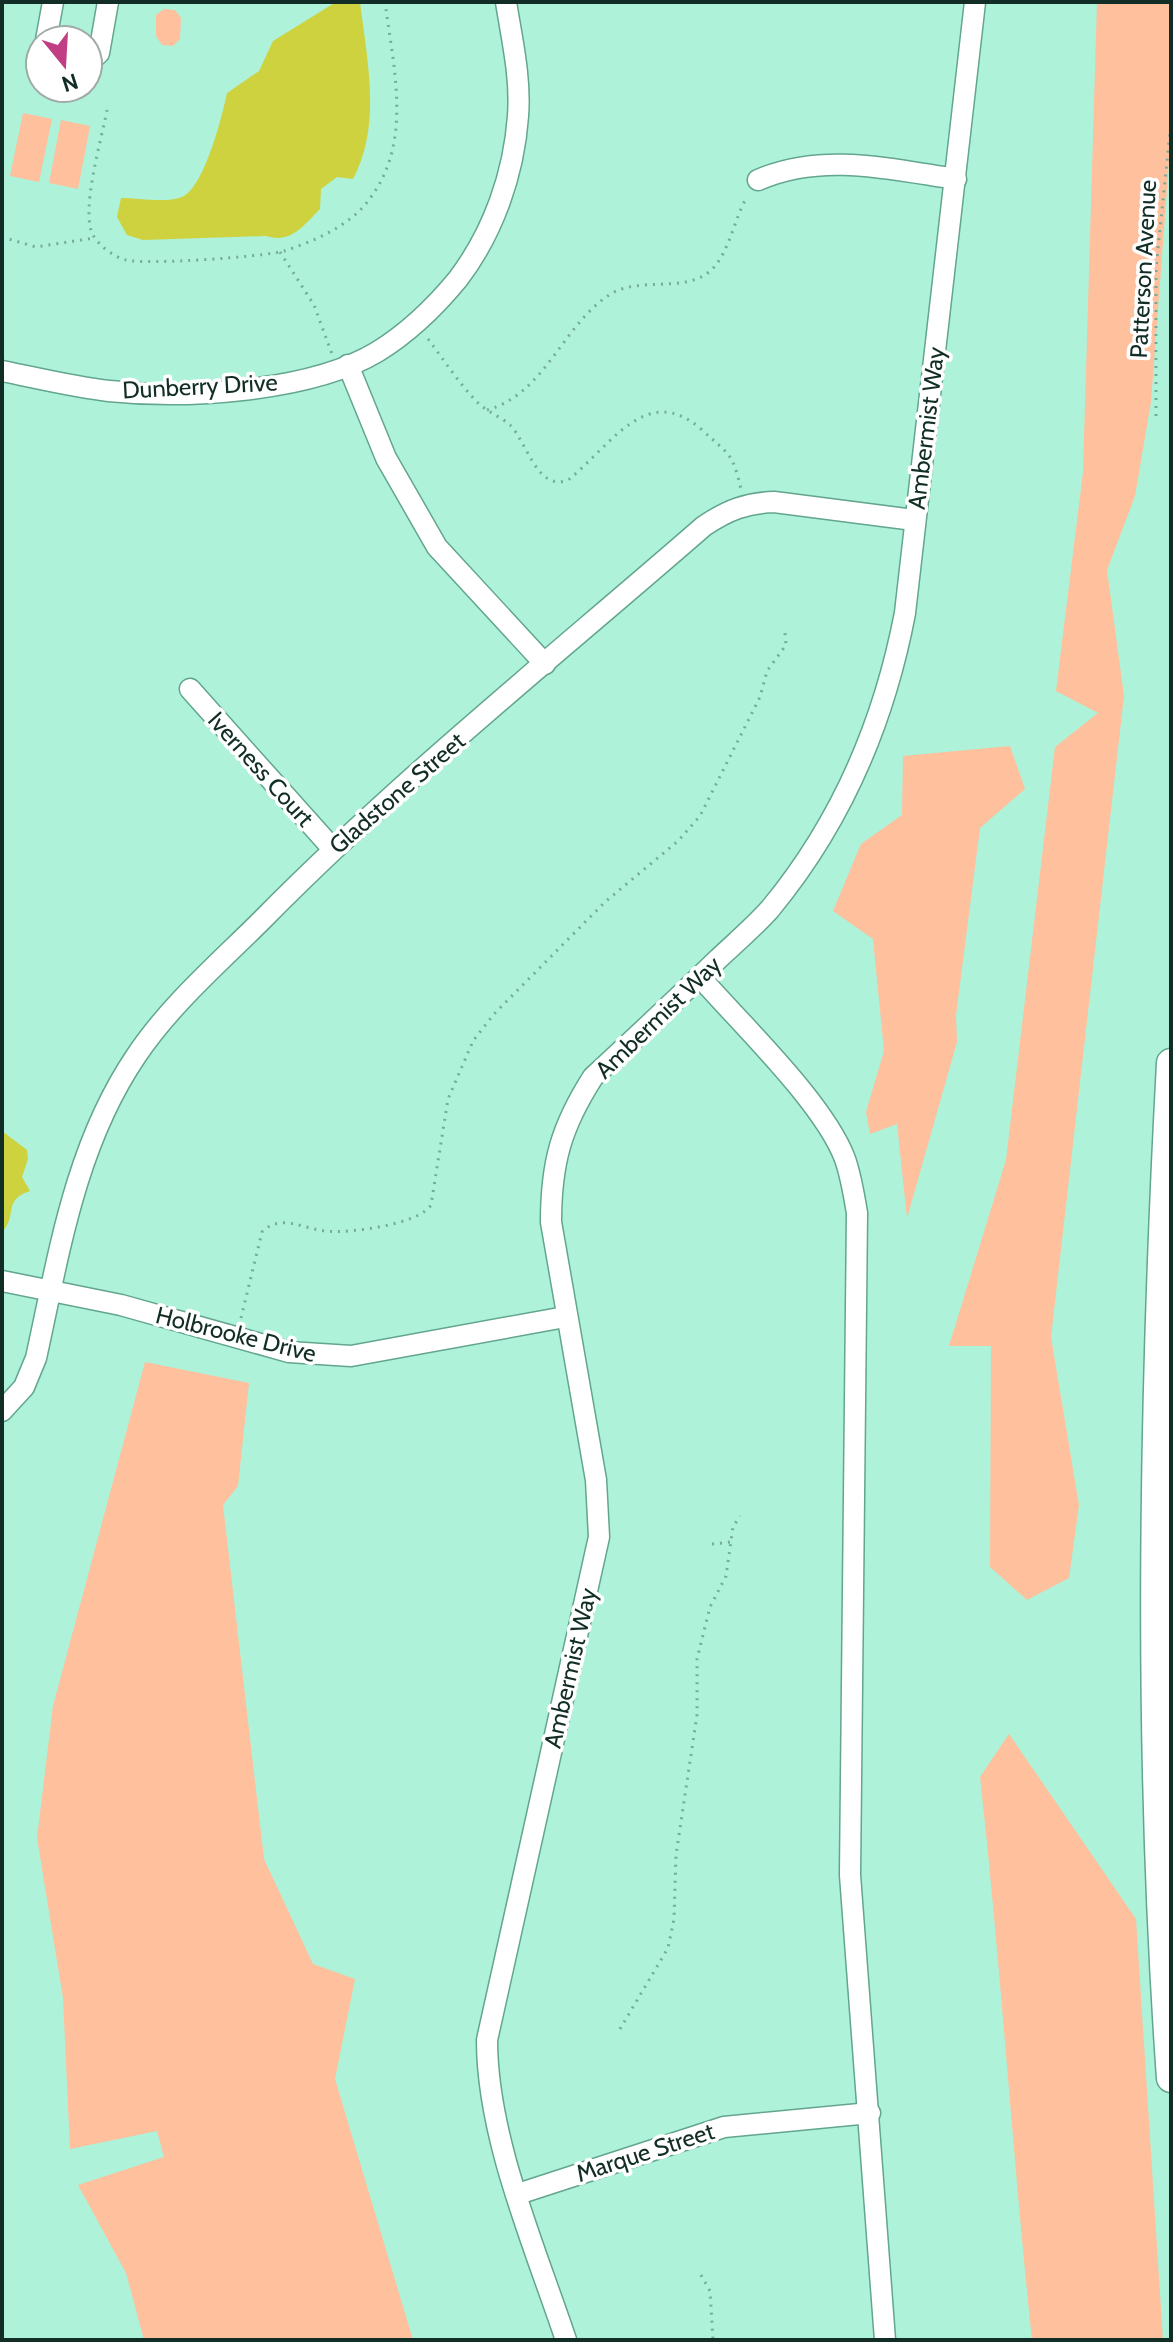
<svg xmlns="http://www.w3.org/2000/svg" width="1173" height="2342" viewBox="0 0 1173 2342" font-family="Cabin,sans-serif">
	<rect width="100%" height="100%" fill="#aef2da"/>
	<!-- green -->
	<g fill="#fec09d">
		<polygon points="1097,2 1171,2 1171,136 1151,402 1135,496 1107,570 1124,696 1051,1337 1079,1505 1069,1578 1027,1600 990,1567 991,1346 949,1346 1006,1160 1055,747 1098,713 1056,691 1083,472"/>
		<polygon points="164,9 175,10 181,18 180,39 173,46 162,45 156,36 156,15"/>
		<polygon points="23,113 52,119 39,182 10,176"/>
		<polygon points="61,120 90,126 78,189 49,183"/>
		<polygon points="1010,746 1025,789 980,828 956,1015 957,1042 907,1218 897,1124 870,1134 866,1112 884,1051 873,939 833,911 861,844 902,815 903,756"/>
		<polygon points="145,1362 249,1383 238,1486 223,1505 264,1859 313,1964 355,1979 335,2079 413,2340 144,2340 126,2273 78,2185 164,2157 157,2131 70,2149 63,1998 37,1838 53,1706"/>
		<path d="M 1009,1734 L 1136,1919 L 1163,2340 L 1032,2340 C 1012,2152 1001,1965 980,1777 Z"/>
	</g>
	<!-- water -->
	<g fill="#ced23f">
		<path d="M 336,2 L 360,2 C 367,60 382,125 353,179 L 337,177 L 321,189 L 320,209 C 303,226 291,244 266,236 L 143,240 L 127,235 L 117,217 L 121,198 C 139,198 168,204 184,196 C 205,184 222,117 227,93 L 259,71 L 273,41 Z"/>
		<path d="M 2,1131 L 27,1150 L 28,1159 L 22,1177 L 30,1191 C 2,1200 18,1216 2,1232 Z"/>
	</g>
	<g fill="none" stroke-linecap="round" stroke-linejoin="round">
		<defs>
			<g id="minor">
				<polyline points="46,40 53,2"/>
				<polyline points="88,63 99,53 108,2"/>
				<path d="M 758,180 C 822,152 889,169 956,179"/>
				<polyline points="348,365 386,458 437,547 545,664"/>
				<path d="M 2,371 C 37,378 73,387 109,391 C 186,399 310,392 377,352 C 408,333 435,307 458,279 C 493,233 514,174 518,116 C 521,78 512,40 506,2"/>
				<polyline points="190,689 332,848"/>
				<path d="M 700,977 C 741,1024 824,1103 845,1159 C 851,1176 854,1195 857,1213 L 850,1875 L 885,2340"/>
				<polyline points="2,1281 121,1305 289,1352 351,1356 565,1317"/>
				<path d="M 2,1411 L 24,1387 L 36,1358 C 59,1254 75,1146 136,1056 C 170,1005 219,963 263,919 C 401,779 556,655 704,526 C 728,510 746,503 774,502 L 914,520"/>
				<polyline points="518,2194 724,2127 870,2113"/>
				<path d="M 566,2340 C 535,2247 487,2138 487,2040 L 599,1537 L 596,1480 L 551,1222 C 551,1163 561,1127 593,1077 C 635,1038 677,999 717,960 C 735,943 754,927 770,909 C 842,822 884,723 905,613 L 975,2"/>
			</g>
			<path id="highway" d="M 1171,1063 C 1153,1400 1147,1741 1171,2078"/>
		</defs>
		<!-- minor casing -->
		<use href="#minor" stroke="#63a58f" stroke-width="23"/>
		<!-- highway casing -->
		<use href="#highway" stroke="#63a58f" stroke-width="31"/>
		<!-- path -->
		<g stroke="#76ab99" stroke-width="3" stroke-dasharray="2 6" stroke-linecap="butt">
			<path d="M 107,110 C 102,138 80,211 93,235 C 99,246 114,257 126,260 C 147,265 263,257 284,251 C 315,241 352,225 371,197 C 413,140 393,66 385,2"/>
			<polyline points="2,237 36,247 94,238"/>
			<polyline points="280,252 314,305 332,354"/>
			<path d="M 428,339 C 444,360 460,385 479,404 C 488,412 501,417 510,425 C 527,442 537,492 568,480 C 610,447 646,381 701,429 C 729,455 732,451 741,489"/>
			<path d="M 487,410 C 545,394 562,326 609,295 C 637,276 683,293 709,272 C 729,256 734,218 747,197"/>
			<polyline points="1156,416 1156,268 1171,123"/>
			<path d="M 241,1318 L 262,1232 C 281,1213 303,1229 326,1231 C 348,1234 420,1224 431,1205 L 448,1099 L 473,1041 L 494,1014 L 605,902 L 678,841 L 700,816 L 760,697 L 767,671 L 786,645 L 785,633"/>
			<polyline points="712,1544 731,1542"/>
			<polyline points="620,2029 668,1948 674,1919 676,1855 697,1715 697,1659 710,1607 726,1576 733,1527 740,1516"/>
			<polyline points="701,2275 710,2291 713,2340"/>
		</g>
		<!-- minor -->
		<use href="#minor" stroke="#fff" stroke-width="20"/>
		<!-- highway -->
		<use href="#highway" stroke="#fff" stroke-width="28"/>
	</g>
	<g text-anchor="middle" dominant-baseline="central" stroke-width="7" stroke-linejoin="round" paint-order="stroke">
		<!-- street labels -->
		<g font-size="24" fill="#112d25" stroke="#fff">
			<text transform="translate(1143 269) rotate(-87)">Patterson Avenue</text>
			<text transform="translate(200 386) rotate(-3)">Dunberry Drive</text>
			<text transform="translate(926 428) rotate(-83)">Ambermist Way</text>
			<text transform="translate(261 769) rotate(48)">Iverness Court</text>
			<text transform="translate(397 793) rotate(-41)">Gladstone Street</text>
			<text transform="translate(658 1017) rotate(-44)">Ambermist Way</text>
			<text transform="translate(236 1334) rotate(14)">Holbrooke Drive</text>
			<text transform="translate(570 1668) rotate(-77)">Ambermist Way</text>
			<text transform="translate(645 2152) rotate(-18)">Marque Street</text>
		</g>
	</g>
	<!-- border -->
	<rect width="1173" height="2342" fill="none" stroke="#112d25" stroke-width="8"/>
	<!-- north arrow -->
	<g transform="translate(64 64) rotate(162)"><circle r="38" fill="#ffffff" stroke="#a0aba8" stroke-width="2"/>
	<path d="M0-6L14 30L0 20L-14 30Z" fill="#c13e85"/>
	<text y="-12" font-size="22" font-weight="bold" text-anchor="middle" fill="#112d25">N</text>
	</g>
</svg>
